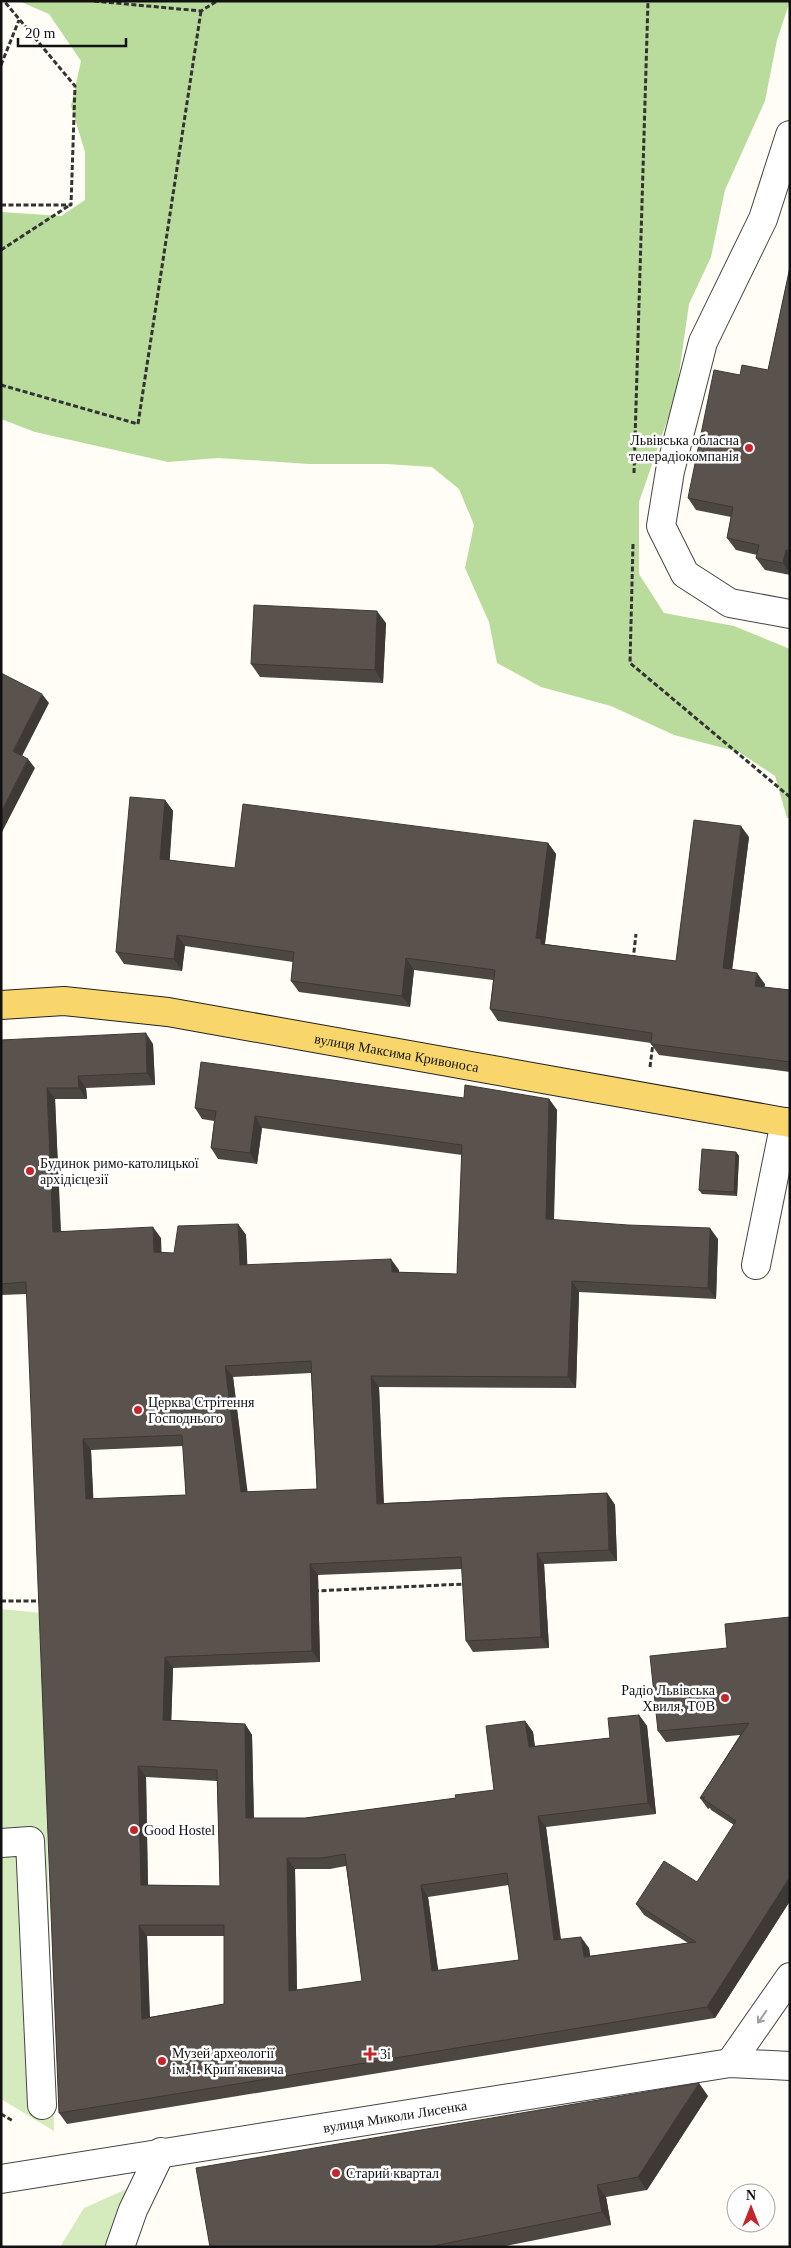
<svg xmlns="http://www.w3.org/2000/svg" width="791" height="2248" viewBox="0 0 791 2248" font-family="'Times New Roman',serif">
	<rect width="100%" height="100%" fill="#fffdf5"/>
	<!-- green -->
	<g fill="#d5ebbd">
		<polygon points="1,1609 42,1613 54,2131 1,2099"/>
		<polygon points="129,2188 109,2247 60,2247 84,2208"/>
	</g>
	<!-- forest -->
	<polygon fill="#b9dc9c" points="19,1 790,1 777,40 765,101 725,190 711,257 689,304 676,395 639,502 639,574 664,613 734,626 790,649 790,818 787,818 775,776 739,752 674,735 611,706 541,687 497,663 489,622 465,568 474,525 459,489 432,467 387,464 309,464 218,458 168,462 35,432 1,419 1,212 61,216 85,200 85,152 71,106 81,61 49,14"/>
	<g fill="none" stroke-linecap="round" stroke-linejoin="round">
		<defs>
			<g id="minor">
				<polyline points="790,135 763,219 703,342 670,471 661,526 685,574 730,603 790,614"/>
				<polyline points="756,1265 785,1122"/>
				<polyline points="1,1843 30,1841 42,2105"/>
				<polyline points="730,2063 790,1977"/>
				<path id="s1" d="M 1,2179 L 730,2063 L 790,2066"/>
				<polyline points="120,2247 133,2210 161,2152"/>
			</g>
			<g id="major">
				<path id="s2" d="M 1,1005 L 64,1001 L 168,1012 L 790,1123"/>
			</g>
		</defs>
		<!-- minor casing -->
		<use href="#minor" stroke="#444" stroke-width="30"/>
		<!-- major casing -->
		<use href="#major" stroke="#222" stroke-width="30"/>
		<!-- path -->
		<g stroke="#333" stroke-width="3" stroke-dasharray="5 2.5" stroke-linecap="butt">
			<polyline points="94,1 201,11 217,1"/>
			<polyline points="1,65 19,20"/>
			<polyline points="1,205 71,205 75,86 4,1"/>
			<polyline points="1,250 70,205"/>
			<polyline points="1,385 138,424 201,11"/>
			<polyline points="634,473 648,1"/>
			<polyline points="633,544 630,663 790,797"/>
			<polyline points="633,960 636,934"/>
			<polyline points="650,1067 653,1043"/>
			<polyline points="314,1591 465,1584"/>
			<polyline points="1,1601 41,1601"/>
			<polyline points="1,2114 13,2121"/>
		</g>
		<!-- minor -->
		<use href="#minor" stroke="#fff" stroke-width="28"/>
		<!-- major -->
		<use href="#major" stroke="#f9d66b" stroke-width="28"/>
	</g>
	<!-- wall -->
	<g fill="#4d4742" fill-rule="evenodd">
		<polygon points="790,267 790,575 765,570 756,558 757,555 736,550 727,538 731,517 696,510 688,498 740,375 768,370"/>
		<polygon points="386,623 383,683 260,677 251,664"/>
		<polygon points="165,800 173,811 169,860 235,868 548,843 556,854 545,944 676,961 749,837 732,969 765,984 764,987 790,990 790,1072 659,1055 651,1044 651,1043 498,1021 490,1009 493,980 414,970 410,1007 299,992 291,981 293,962 185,946 182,971 124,964 116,952"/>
		<path d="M 1,1040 L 153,1044 L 155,1085 L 86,1088 L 87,1099 L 55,1099 L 61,1231 L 161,1238 L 161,1253 L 174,1253 L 238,1224 L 246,1235 L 247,1265 L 399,1270 L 399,1272 L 457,1274 L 462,1155 L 262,1128 L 257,1164 L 218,1159 L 211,1148 L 214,1121 L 202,1119 L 195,1108 L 464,1098 L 549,1099 L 557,1110 L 554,1220 L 718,1239 L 716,1299 L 579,1292 L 576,1388 L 379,1387 L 384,1503 L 607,1493 L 615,1505 L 617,1561 L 544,1564 L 549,1648 L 473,1652 L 466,1641 L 462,1569 L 318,1575 L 320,1662 L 173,1668 L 171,1720 L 245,1724 L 252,1735 L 254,1818 L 305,1818 L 456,1798 L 494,1790 L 525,1721 L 533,1732 L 535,1746 L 610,1738 L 639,1715 L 647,1726 L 656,1814 L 546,1827 L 561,1939 L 589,1948 L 590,1956 L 688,1943 L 644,1915 L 636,1904 L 697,1882 L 734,1825 L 711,1810 L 710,1808 L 708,1809 L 700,1798 L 740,1735 L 666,1742 L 658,1731 L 727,1648 L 790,1617 L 790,1901 L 715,2018 L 67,2124 L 59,2113 L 27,1294 L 1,1295 ZM 311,1373 L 317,1489 L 247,1492 L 233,1377 ZM 183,1446 L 186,1495 L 93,1499 L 91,1450 ZM 146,1777 L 217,1781 L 220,1886 L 148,1885 ZM 346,1866 L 362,1981 L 297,1990 L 295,1869 L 330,1869 ZM 509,1885 L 519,1960 L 438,1971 L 428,1897 ZM 147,1936 L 224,1936 L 224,2004 L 150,2017 Z"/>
		<polygon points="736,1152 739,1156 737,1196 702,1194 699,1190"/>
		<polygon points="708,2096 647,2190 606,2197 611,2225 501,2247 210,2247"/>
	</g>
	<!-- shaded-wall -->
	<g fill="#3f3936">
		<polygon points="786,550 790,555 790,573 783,563"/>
		<polygon points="377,611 386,623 383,683 375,670"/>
		<polygon points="42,694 49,703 20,760 13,751"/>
		<polygon points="28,759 35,768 1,834 1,812"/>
		<polygon points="165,800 173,811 169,871 160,859"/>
		<polygon points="741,826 749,837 731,979 723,968"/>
		<polygon points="548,843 556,854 544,950 536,938"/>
		<polygon points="177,935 185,946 182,971 174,959"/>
		<polygon points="406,958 414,970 410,1007 402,996"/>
		<polygon points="757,973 765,984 763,997 755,986"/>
		<polygon points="146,1033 153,1044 155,1085 147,1073"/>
		<polygon points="78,1076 86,1088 87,1099 79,1088"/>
		<polygon points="47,1088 55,1099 61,1243 53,1232"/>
		<polygon points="549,1099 557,1110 553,1231 546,1219"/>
		<polygon points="255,1116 262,1128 257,1164 250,1153"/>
		<polygon points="736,1152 739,1156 737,1196 734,1192"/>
		<polygon points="238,1224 246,1235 248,1277 240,1265"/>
		<polygon points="153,1227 161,1238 162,1264 154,1252"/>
		<polygon points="710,1228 718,1239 716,1299 708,1288"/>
		<polygon points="391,1259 399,1270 399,1283 392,1272"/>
		<polygon points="572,1281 579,1292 576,1388 568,1377"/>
		<polygon points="225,1366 233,1377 249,1503 241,1492"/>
		<polygon points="371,1376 379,1387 384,1515 377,1504"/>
		<polygon points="83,1439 91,1450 94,1511 86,1499"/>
		<polygon points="607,1493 615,1505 617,1561 609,1550"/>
		<polygon points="537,1553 544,1564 549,1648 541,1637"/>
		<polygon points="310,1564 318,1575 320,1662 312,1651"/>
		<polygon points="165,1657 173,1668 171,1731 163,1720"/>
		<polygon points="639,1715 647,1726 656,1814 648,1803"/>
		<polygon points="525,1721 533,1732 536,1758 529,1747"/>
		<polygon points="245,1724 252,1735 254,1829 246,1818"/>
		<polygon points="138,1766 146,1777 148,1896 141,1885"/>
		<polygon points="538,1816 546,1827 562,1951 554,1940"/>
		<polygon points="287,1858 295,1869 297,2002 289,1991"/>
		<polygon points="790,1877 790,1901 715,2018 707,2007"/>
		<polygon points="421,1885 428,1897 440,1983 432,1971"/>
		<polygon points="139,1925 147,1936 150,2030 142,2019"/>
		<polygon points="581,1937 589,1948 592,1968 584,1957"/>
		<polygon points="699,2083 708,2096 647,2190 638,2177"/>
		<polygon points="597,2185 606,2197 611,2225 602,2212"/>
	</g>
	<!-- building -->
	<g fill="#5a524d" stroke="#3f3936" fill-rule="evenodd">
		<polygon points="790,267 790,550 786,550 783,563 756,558 759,545 727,538 733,507 688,498 714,370 740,375 742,365 768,370"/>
		<polygon points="254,605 377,611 375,670 251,664"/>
		<polygon points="1,673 42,694 13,751 28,759 1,812"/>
		<polygon points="130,797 165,800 160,859 235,868 243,804 548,843 536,938 541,939 541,944 676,961 694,820 741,826 723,968 757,973 755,986 790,990 790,1062 651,1044 652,1033 490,1009 495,970 406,958 402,996 291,981 294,952 177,935 174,959 116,952"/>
		<path d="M 146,1033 L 147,1073 L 78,1076 L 79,1088 L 47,1088 L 53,1232 L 153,1227 L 154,1252 L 174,1253 L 178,1226 L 238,1224 L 240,1265 L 391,1259 L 392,1272 L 457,1274 L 462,1145 L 255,1116 L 250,1153 L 211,1148 L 216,1111 L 195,1108 L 201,1062 L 464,1098 L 465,1085 L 549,1099 L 546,1219 L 628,1225 L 710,1228 L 708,1288 L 572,1281 L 568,1377 L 371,1376 L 377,1504 L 607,1493 L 609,1550 L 537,1553 L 541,1637 L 466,1641 L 461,1557 L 310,1564 L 312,1651 L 165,1657 L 163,1720 L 245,1724 L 246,1818 L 305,1818 L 456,1798 L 455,1795 L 494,1790 L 486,1726 L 525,1721 L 529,1747 L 610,1738 L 608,1718 L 639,1715 L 648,1803 L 538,1816 L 554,1940 L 581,1937 L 584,1957 L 696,1942 L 636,1904 L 664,1861 L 697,1882 L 736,1821 L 703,1799 L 705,1797 L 700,1798 L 749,1723 L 658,1731 L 650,1656 L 727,1648 L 725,1624 L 790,1617 L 790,1877 L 707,2007 L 59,2113 L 26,1282 L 1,1284 L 1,1040 ZM 311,1361 L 317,1489 L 241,1492 L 225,1366 ZM 182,1435 L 186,1495 L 86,1499 L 83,1439 ZM 138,1766 L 217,1770 L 220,1886 L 141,1885 ZM 345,1854 L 362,1981 L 289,1991 L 287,1858 L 322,1858 ZM 507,1873 L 519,1960 L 432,1971 L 421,1885 ZM 139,1925 L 224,1925 L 224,2004 L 142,2019 Z"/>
		<polygon points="702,1149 736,1152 734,1192 699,1190"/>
		<polygon points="699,2083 638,2177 597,2185 602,2212 428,2247 210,2247 196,2168"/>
	</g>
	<!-- one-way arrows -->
	<defs><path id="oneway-shaft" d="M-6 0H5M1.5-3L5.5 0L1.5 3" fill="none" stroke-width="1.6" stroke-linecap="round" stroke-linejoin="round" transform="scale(1.25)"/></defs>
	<use stroke="#a0a0a0" href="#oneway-shaft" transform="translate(762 2017) rotate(125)"/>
	<!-- markers -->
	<g fill="#c4262e" stroke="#fff" stroke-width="2">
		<circle cx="749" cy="448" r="5"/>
		<circle cx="30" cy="1171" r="5"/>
		<circle cx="138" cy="1410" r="5"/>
		<circle cx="725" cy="1698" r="5"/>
		<circle cx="134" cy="1830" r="5"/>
		<path d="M367.5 2046.5h5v5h5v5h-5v5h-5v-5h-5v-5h5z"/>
		<circle cx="162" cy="2061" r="5"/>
		<circle cx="336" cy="2173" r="5"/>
	</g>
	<g text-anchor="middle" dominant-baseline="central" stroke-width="5" stroke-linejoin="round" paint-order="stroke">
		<!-- poi labels -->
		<g font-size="14" fill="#111" stroke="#fff" text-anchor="start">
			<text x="739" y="440" text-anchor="end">Львівська обласна<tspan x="739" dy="16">телерадіокомпанія</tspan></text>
			<text x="40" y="1163">Будинок римо-католицької<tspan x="40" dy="16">архідієцезії</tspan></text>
			<text x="148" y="1402">Церква Стрітення<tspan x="148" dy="16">Господнього</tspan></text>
			<text x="715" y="1690" text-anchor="end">Радіо Львівська<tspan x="715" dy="16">Хвиля, ТОВ</tspan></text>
			<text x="144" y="1830">Good Hostel</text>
			<text x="172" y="2053">Музей археології<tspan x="172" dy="16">ім. І. Крип'якевича</tspan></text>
			<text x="380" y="2054">3і</text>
			<text x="346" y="2173">Старий квартал</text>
		</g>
		<!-- street labels -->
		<g font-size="14" fill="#111" stroke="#fff">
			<text stroke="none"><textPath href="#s2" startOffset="400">вулиця Максима Кривоноса</textPath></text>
			<text stroke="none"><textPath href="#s1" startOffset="399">вулиця Миколи Лисенка</textPath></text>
		</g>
	</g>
	<!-- border -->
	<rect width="791" height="2248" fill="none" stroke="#111111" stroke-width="5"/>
	<!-- north arrow -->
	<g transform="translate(751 2208)"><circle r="24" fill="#ffffff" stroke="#a0a0a0"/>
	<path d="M0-4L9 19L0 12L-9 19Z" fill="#c4262e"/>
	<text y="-8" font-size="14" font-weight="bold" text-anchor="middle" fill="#111111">N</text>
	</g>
	<!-- scale -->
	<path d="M18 38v8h108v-8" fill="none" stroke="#111111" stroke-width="2.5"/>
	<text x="25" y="38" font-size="15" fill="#111111" stroke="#ffffff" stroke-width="4" paint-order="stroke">20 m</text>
</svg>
